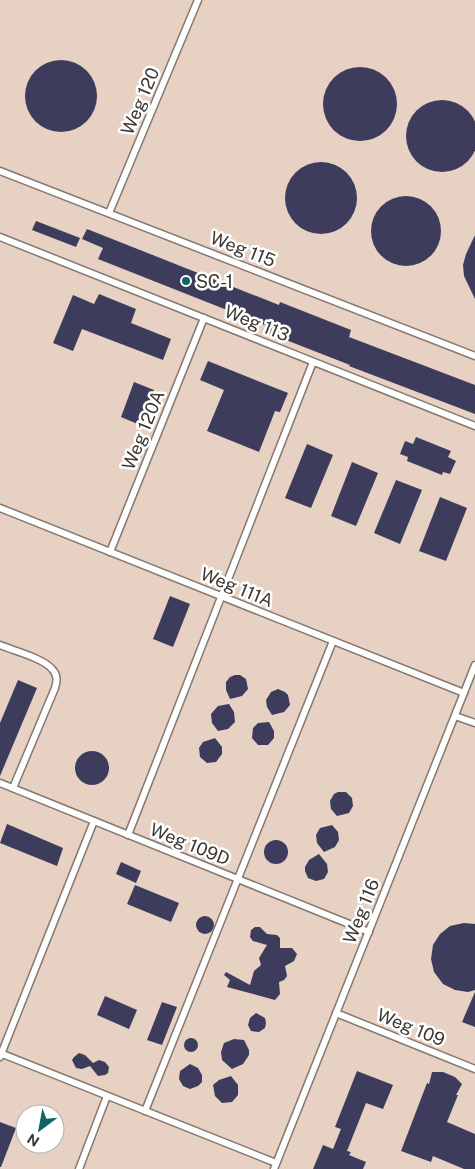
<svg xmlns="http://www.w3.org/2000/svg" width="475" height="1169" viewBox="0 0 475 1169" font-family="'Public Sans',sans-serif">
	<rect width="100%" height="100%" fill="#eddfd5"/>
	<!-- built -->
	<path fill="#e6d1c3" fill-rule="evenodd" d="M 0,0 L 475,0 L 475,1169 L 0,1169 ZM 25,1114 L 55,1114 L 55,1144 L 25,1144 Z"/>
	<!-- building -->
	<g fill="#3e3c5d">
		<circle cx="61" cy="96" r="36"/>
		<circle cx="360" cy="104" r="37"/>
		<circle cx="442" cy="136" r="36"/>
		<circle cx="321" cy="198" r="36"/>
		<circle cx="406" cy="231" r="35"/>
		<polygon points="36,221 80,238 76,247 32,230"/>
		<polygon points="87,229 279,305 280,302 351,330 349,337 475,385 475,414 349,366 350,365 268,333 270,327 98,259 103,248 82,239"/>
		<polygon points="475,235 475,299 464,276 463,265 466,254"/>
		<polygon points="99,294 136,309 131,323 171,339 163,360 82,329 73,351 53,343 73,295 94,304"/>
		<polygon points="208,361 288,393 280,412 275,411 259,452 207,431 224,390 200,380"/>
		<polygon points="134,382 154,390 140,425 121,417"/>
		<polygon points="416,437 451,451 448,457 456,461 450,474 443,472 442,475 407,461 408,457 400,454 405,441 413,444"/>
		<polygon points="307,444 333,455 311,508 285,498"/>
		<polygon points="352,462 378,473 356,526 331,516"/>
		<polygon points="396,480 422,490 400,544 374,533"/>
		<polygon points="440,497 467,508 446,561 419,551"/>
		<polygon points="170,596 190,604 173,647 153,639"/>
		<polygon points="235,675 240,675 246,679 248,689 242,696 230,699 226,690 226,682 230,677"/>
		<polygon points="18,680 37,688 0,776 0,723"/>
		<polygon points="278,689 285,692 288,695 290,705 284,712 272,715 267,707 266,700 271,692"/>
		<polygon points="229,704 234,712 235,722 228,729 218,731 212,723 211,714 218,706"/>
		<polygon points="269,722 274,731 274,738 268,745 258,745 252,738 253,728 258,723"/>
		<polygon points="215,738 222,747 222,754 216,762 207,763 200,757 199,748 203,742"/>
		<circle cx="92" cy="768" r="17"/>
		<polygon points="338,792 346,792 352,798 353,806 349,813 337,816 331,809 330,801 334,794"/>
		<polygon points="7,824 63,848 57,866 0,843"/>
		<polygon points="332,825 338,832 339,840 335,847 324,852 317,843 316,835 320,828"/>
		<circle cx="276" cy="852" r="12"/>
		<polygon points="319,854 327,864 328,872 324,879 316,881 308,878 305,871 305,867 309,860"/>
		<polygon points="121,862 141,871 136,883 116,874"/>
		<polygon points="135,885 179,903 171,922 127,904"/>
		<circle cx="205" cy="925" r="9"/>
		<polygon points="464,923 475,924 475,990 468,992 455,990 443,984 434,972 431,959 433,945 440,934 450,926"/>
		<polygon points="255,927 260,927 267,934 277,935 280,938 280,948 292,948 297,954 294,961 285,966 287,976 284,980 279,982 280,994 275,1000 227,987 230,980 224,975 226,972 250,985 254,971 261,965 259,958 267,945 253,941 250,937 251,930"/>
		<polygon points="475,992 475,1027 462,1022"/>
		<polygon points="105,996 137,1010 129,1029 97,1015"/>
		<polygon points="162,1002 177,1007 162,1045 147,1040"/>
		<polygon points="256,1013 265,1018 266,1023 265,1028 259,1032 251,1031 248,1025 250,1018"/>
		<circle cx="191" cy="1045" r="7"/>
		<polygon points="234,1039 244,1040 249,1050 249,1055 243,1064 232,1069 222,1060 221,1052 224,1043"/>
		<polygon points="79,1053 85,1055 93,1063 99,1060 105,1062 109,1067 108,1073 105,1075 98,1076 90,1066 82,1069 76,1068 72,1060 74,1057"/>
		<polygon points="190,1064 198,1068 202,1075 202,1082 198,1086 190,1089 183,1086 179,1079 180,1071"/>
		<polygon points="357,1071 393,1085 383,1109 366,1103 347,1151 351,1152 349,1155 366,1162 363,1169 313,1169 323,1145 333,1149 341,1129 335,1127"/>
		<polygon points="432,1072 443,1072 455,1077 462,1084 456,1095 458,1095 447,1122 475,1134 475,1169 464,1169 433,1156 431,1162 401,1151 427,1083 429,1084"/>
		<polygon points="231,1076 238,1085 238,1095 232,1102 222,1103 215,1096 213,1085 219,1080"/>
		<polygon points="0,1122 16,1128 1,1167 0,1167"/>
	</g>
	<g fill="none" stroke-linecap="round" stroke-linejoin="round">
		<defs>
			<g id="lane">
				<polyline points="0,171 475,356"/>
				<polyline points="109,213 198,0"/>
				<polyline points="0,237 475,426"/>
				<polyline points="0,508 464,693"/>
				<polyline points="110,552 204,318"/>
				<path d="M 0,645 C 14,651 43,658 52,669 C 58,675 57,681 55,688 L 13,788"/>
				<polyline points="455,716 475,723"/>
				<polyline points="0,783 369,932"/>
				<polyline points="128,835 313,362"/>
				<polyline points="336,1013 475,1069"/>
				<polyline points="0,1053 276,1163"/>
				<polyline points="0,1057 94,821"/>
				<polyline points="145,1111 333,641"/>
				<polyline points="79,1169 107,1096"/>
				<polyline points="274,1169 475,665"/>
			</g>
		</defs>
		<!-- lane casing -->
		<use href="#lane" stroke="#84786f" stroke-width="9"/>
		<!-- lane -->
		<use href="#lane" stroke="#fff" stroke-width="6"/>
	</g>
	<!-- markers -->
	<circle fill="#146464" stroke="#fff" stroke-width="2" cx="186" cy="281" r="5"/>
	<g text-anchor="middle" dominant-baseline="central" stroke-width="5" stroke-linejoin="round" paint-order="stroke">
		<!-- street labels -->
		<g font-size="18" fill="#3c3733" stroke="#fff">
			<text transform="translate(140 101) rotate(-67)">Weg 120</text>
			<text transform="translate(243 249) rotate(21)">Weg 115</text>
			<text transform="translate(257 323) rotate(22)">Weg 113</text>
			<text transform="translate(143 430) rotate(-68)">Weg 120A</text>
			<text transform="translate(237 587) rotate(22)">Weg 111A</text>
			<text transform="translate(190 844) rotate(22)">Weg 109D</text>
			<text transform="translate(361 911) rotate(-68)">Weg 116</text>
			<text transform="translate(411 1027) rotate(22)">Weg 109</text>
		</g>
		<!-- poi labels -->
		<g font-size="18" fill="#3c3733" stroke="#fff" text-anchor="start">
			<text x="196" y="281">SC-1</text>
		</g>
	</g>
	<!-- north arrow -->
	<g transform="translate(40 1129) rotate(212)"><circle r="24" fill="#ffffff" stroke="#b1afad"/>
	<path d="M0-4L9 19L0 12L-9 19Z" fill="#146464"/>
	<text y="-8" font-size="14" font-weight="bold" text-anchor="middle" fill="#3c3733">N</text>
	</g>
</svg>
